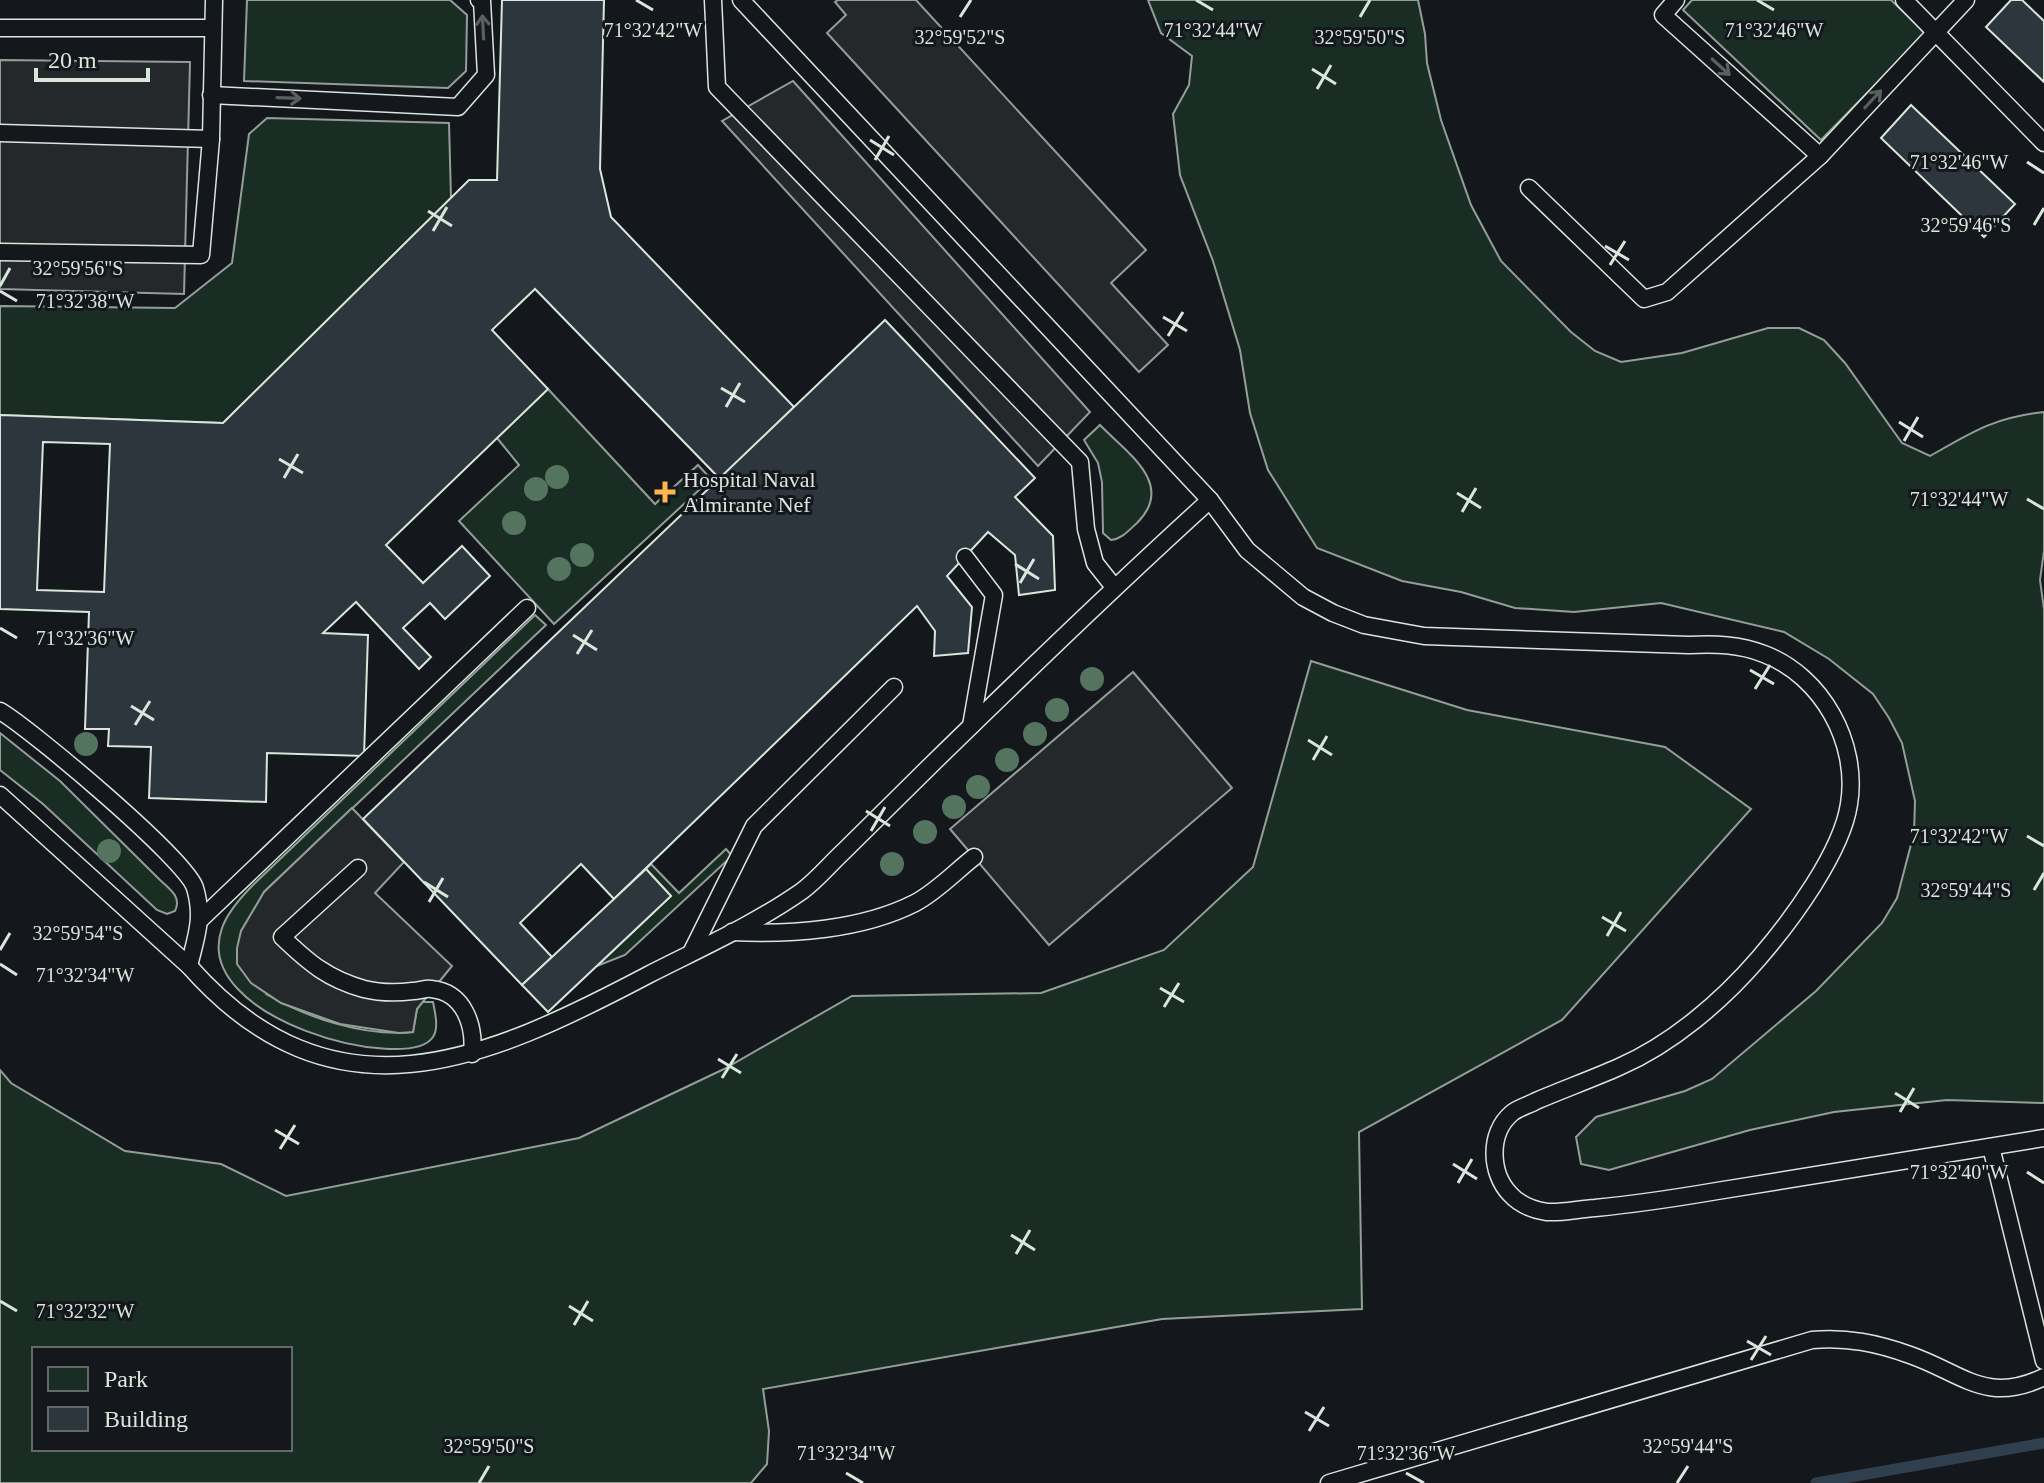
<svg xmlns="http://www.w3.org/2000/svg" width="2044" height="1483" viewBox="0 0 2044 1483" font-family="Georgia,serif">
	<rect width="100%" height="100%" fill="#14181c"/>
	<!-- green -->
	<g fill="#1a2d24" stroke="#939e99" stroke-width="2" fill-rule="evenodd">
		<polygon points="247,0 450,0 467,15 466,71 448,88 244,81"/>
		<path d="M 1148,0 L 1418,0 L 1425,34 L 1427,63 L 1441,120 L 1471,205 L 1501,261 L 1571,332 L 1595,351 L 1621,362 L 1682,353 L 1768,328 L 1799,328 L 1824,340 L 1845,363 L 1902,443 L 1930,456 C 1972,432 1995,417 2044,412 L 2044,551 L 2040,580 L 2044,609 L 2044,1103 L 1947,1100 L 1834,1112 L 1750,1130 L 1609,1170 L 1581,1164 L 1576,1137 L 1596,1117 L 1685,1091 L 1712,1079 L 1816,991 L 1882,923 L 1897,898 L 1914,833 L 1915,801 L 1902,743 L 1889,718 L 1873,694 L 1829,659 L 1784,632 L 1661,603 L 1574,612 L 1515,608 L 1461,592 L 1402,581 L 1317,548 L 1268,470 L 1250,413 L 1240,350 L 1213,261 L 1180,175 L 1173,114 L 1189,85 L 1192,56 L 1161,33 Z"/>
		<polygon points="1692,0 1891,0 1926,33 1821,140 1683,10"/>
		<polygon points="267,118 449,123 451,198 223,423 0,415 0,306 175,308 232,263 249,134"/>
		<polygon points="548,389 655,504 698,465 711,479 554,624 459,521 519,465 497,438"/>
		<path d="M 1100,425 C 1127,453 1176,484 1137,523 C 1129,530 1122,539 1111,540 L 1103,533 L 1102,482 L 1098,463 L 1084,440 Z"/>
		<path d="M 535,615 L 546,625 L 264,892 L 266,994 C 307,1018 365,1037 413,1032 L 417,1009 L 421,1002 L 433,1002 C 435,1012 439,1028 433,1037 C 408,1075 189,1019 222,928 C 228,911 242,896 254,884 Z"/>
		<path d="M 1311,661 L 1467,710 L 1665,747 L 1751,809 L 1562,1020 L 1359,1132 L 1362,1309 L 1162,1319 L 763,1389 L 769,1431 L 767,1464 L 751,1483 L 0,1483 L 0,1070 L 11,1083 L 125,1151 L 221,1164 L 286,1196 L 579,1138 L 724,1069 L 852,996 L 1041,993 L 1164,950 L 1253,867 ZM 34,1349 L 290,1349 L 290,1449 L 34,1449 Z"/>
		<path d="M 0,733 L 60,781 L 160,880 C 170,889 182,897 175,911 L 167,914 L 157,910 L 43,804 L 0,770 Z"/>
		<polygon points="726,849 732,856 625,955 597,966 671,896 646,869 651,864 679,893"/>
	</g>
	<!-- parking -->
	<g fill="#24282b" stroke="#939e99" stroke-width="2">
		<polygon points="838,0 916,0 1146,250 1111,283 1168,345 1139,372 827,33 846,15 835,2"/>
		<polygon points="0,60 190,62 184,294 0,289"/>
		<polygon points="793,81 1090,412 1038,466 722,121"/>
		<polygon points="1133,672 1232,788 1049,945 950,829"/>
		<polygon points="352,808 404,862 375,893 452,966 417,1009 413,1032 399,1033 340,1024 281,1003 251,983 237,964 237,948 241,931 264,892"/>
	</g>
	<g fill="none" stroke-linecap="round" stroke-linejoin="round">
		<!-- stream -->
		<polyline stroke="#2f3f4d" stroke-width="11" points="1816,1483 2044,1443"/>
	</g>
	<!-- building -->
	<g fill="#2c363c" stroke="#d8e6dc" stroke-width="2" fill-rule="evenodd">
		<path d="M 502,0 L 604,0 L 600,169 L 611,217 L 794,407 L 720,479 L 535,289 L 492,330 L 548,389 L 386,545 L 423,583 L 462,546 L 490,576 L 445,619 L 430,603 L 403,628 L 431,657 L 419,669 L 356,602 L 323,633 L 368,635 L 364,756 L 267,753 L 266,802 L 149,798 L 151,747 L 108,746 L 109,729 L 85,729 L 89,612 L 0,609 L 0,415 L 223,423 L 469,180 L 497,180 ZM 43,442 L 110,444 L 104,592 L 37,590 Z"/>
		<polygon points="2011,0 2022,0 2044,21 2044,82 1986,27"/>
		<polygon points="1911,105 2015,204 1984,237 1881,138"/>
		<polygon points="885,320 1035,478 1015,497 1053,536 1055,590 1019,595 1015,555 988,532 947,576 972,607 968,653 934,656 935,631 917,606 614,899 581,864 520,923 552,957 522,985 363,819"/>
		<polygon points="646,869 671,896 548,1012 522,985"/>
	</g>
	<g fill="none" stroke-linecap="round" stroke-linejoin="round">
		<defs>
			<g id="service">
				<polyline points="713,0 717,87 1080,462 1086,529 1095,563 1114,587"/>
				<path d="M 741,0 L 1210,500 L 1247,550 L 1303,597 L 1333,613 L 1364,625 L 1424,636 L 1689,645 C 1715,644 1739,644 1764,654 C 1822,676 1859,743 1849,804 C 1842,852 1791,921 1759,958 C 1722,1001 1672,1044 1619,1067 C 1592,1079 1564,1089 1536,1101 C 1529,1105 1518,1108 1512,1113 C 1488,1133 1490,1173 1510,1194 C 1519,1204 1533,1210 1547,1212 C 1562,1213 1579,1209 1595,1208 C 1636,1204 1676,1198 1717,1191 C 1826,1174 1935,1156 2044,1138"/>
				<polyline points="1676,0 1663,15 1820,156"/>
				<polyline points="1904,0 2044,143"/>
				<polyline points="0,28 211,28"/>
				<polyline points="211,95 458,107 486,75 482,1 479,0"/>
				<polyline points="0,133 211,139"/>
				<polyline points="1529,188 1644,299 1667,292 1820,156 1966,0"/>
				<polyline points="0,252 201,255 211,139 214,0"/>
				<polyline points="965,557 994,595 971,726"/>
				<path d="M 0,711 C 31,729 187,860 195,888 C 204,918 196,937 189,966"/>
				<path d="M 0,795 L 189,966 C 333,1129 485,1061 648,975 C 699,949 755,924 802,891 C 817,880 830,864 843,852 C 871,824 900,796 928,768 C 1021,677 1114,587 1210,500"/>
				<path d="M 358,868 L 282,937 C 309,963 328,979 364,989 C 380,993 397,993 413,991 C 419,991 426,988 431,989 C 465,992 475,1027 472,1054"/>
				<polyline points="201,919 527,608"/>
				<path d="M 732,932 C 790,935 862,930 915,903 C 936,892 955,872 974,857"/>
				<polyline points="691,953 754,826 894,687"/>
				<polyline points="1991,1147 2044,1361"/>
				<path d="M 1329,1483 L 1812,1340 C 1847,1337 1877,1343 1910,1355 C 1962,1373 1986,1405 2044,1377"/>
			</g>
		</defs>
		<!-- service casing -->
		<use href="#service" stroke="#d8e6dc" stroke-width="19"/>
		<!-- service -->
		<use href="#service" stroke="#14181c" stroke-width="16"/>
	</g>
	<!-- trees -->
	<g fill="#55745f">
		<circle cx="557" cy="477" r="12"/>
		<circle cx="536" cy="489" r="12"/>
		<circle cx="514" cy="523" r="12"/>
		<circle cx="582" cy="555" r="12"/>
		<circle cx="559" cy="569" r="12"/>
		<circle cx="1092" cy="679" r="12"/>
		<circle cx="1057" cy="710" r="12"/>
		<circle cx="1035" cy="734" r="12"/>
		<circle cx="86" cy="744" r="12"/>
		<circle cx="1007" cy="760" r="12"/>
		<circle cx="978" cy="787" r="12"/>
		<circle cx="954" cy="807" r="12"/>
		<circle cx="925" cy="832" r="12"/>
		<circle cx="109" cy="851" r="12"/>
		<circle cx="892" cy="864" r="12"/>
	</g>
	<!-- one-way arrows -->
	<defs><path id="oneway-shaft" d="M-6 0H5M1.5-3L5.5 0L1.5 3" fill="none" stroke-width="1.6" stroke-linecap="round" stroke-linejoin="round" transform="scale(2)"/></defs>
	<g stroke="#59605f">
		<use href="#oneway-shaft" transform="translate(483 27) rotate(-93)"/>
		<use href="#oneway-shaft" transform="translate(1721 67) rotate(42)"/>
		<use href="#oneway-shaft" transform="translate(289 98) rotate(2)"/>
		<use href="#oneway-shaft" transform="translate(1873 99) rotate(-47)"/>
	</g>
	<!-- ticks -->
	<path fill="none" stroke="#d8e6dc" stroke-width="3" d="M 636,0 L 653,10M 1196,0 L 1213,10M 1757,0 L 1774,10M 960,17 L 971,0M 1360,17 L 1370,0M 1312,69 L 1336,84M 1317,89 L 1331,65M 870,140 L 894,155M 875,160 L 889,136M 2027,162 L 2044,173M 428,211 L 452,226M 2034,225 L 2044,208M 433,231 L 447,207M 1605,246 L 1629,260M 1610,265 L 1625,241M 0,286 L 10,268M 0,291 L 17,301M 1163,317 L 1187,331M 1168,336 L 1183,312M 721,388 L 745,402M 726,407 L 740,383M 1899,422 L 1923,437M 1904,441 L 1918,417M 279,459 L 303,473M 284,478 L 298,454M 1457,493 L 1481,508M 2027,499 L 2044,509M 1462,512 L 1476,488M 1015,564 L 1039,579M 1020,583 L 1034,559M 0,628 L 17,638M 573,635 L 597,650M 577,654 L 592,630M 1750,670 L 1774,684M 1755,689 L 1770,665M 131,706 L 154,720M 135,725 L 150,701M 1308,740 L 1332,755M 1313,760 L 1327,736M 866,811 L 890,826M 871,831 L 885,807M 2027,836 L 2044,846M 424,882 L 448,897M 2034,890 L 2044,873M 429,902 L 443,878M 1602,917 L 1626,931M 1607,936 L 1621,912M 0,950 L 10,933M 0,964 L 17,975M 1160,988 L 1184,1002M 1164,1007 L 1179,983M 718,1059 L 741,1073M 722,1078 L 737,1054M 1895,1093 L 1919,1108M 1900,1112 L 1914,1088M 275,1130 L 299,1144M 280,1149 L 295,1125M 1453,1164 L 1477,1179M 2027,1172 L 2044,1183M 1458,1183 L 1472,1159M 1011,1235 L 1035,1250M 1016,1254 L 1030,1230M 0,1301 L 17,1311M 569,1306 L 593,1321M 574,1325 L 588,1301M 1747,1341 L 1771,1355M 1751,1360 L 1766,1336M 1305,1412 L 1329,1426M 1309,1431 L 1324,1407M 846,1473 L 863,1483M 1406,1473 L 1424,1483M 479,1483 L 489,1466M 1677,1483 L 1688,1466"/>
	<!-- markers -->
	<path fill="#ffb74d" stroke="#14181c" stroke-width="3" d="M661 480h8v8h8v8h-8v8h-8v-8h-8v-8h8z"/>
	<g text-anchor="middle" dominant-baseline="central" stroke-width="6" stroke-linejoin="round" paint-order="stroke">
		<!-- poi labels -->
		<g font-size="22" fill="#d8e6dc" stroke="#14181c" text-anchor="start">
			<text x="683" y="479">Hospital Naval<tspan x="683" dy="25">Almirante Nef</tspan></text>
		</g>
	</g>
	<g font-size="20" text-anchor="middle" fill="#d8e6dc" stroke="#14181c" stroke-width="6" stroke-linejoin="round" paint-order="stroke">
		<text x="653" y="37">71°32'42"W</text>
		<text x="1213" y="37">71°32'44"W</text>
		<text x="1774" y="37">71°32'46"W</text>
		<text x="960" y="44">32°59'52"S</text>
		<text x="1360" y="44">32°59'50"S</text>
		<text x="1959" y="169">71°32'46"W</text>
		<text x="1966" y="232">32°59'46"S</text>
		<text x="78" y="275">32°59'56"S</text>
		<text x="85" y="308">71°32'38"W</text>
		<text x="1959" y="506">71°32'44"W</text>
		<text x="85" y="645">71°32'36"W</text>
		<text x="1959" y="843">71°32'42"W</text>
		<text x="1966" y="897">32°59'44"S</text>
		<text x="78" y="940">32°59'54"S</text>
		<text x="85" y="982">71°32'34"W</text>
		<text x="1959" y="1179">71°32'40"W</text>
		<text x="85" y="1318">71°32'32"W</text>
		<text x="489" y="1453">32°59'50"S</text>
		<text x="1688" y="1453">32°59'44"S</text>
		<text x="846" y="1460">71°32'34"W</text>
		<text x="1406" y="1460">71°32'36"W</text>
	</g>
	<!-- legend -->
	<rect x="32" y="1347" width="260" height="104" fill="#14181c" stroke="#626a69" stroke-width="2"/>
	<rect x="48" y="1367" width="40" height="24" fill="#1a2d24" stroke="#626a69" stroke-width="2"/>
	<text x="104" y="1387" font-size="24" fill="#d8e6dc">Park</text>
	<rect x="48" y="1407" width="40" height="24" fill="#2c363c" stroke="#626a69" stroke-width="2"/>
	<text x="104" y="1427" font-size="24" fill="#d8e6dc">Building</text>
	<!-- scale -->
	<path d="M36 68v12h112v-12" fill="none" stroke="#d8e6dc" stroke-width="4"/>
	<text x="48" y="68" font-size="24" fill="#d8e6dc" stroke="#14181c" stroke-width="6" paint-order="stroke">20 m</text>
</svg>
